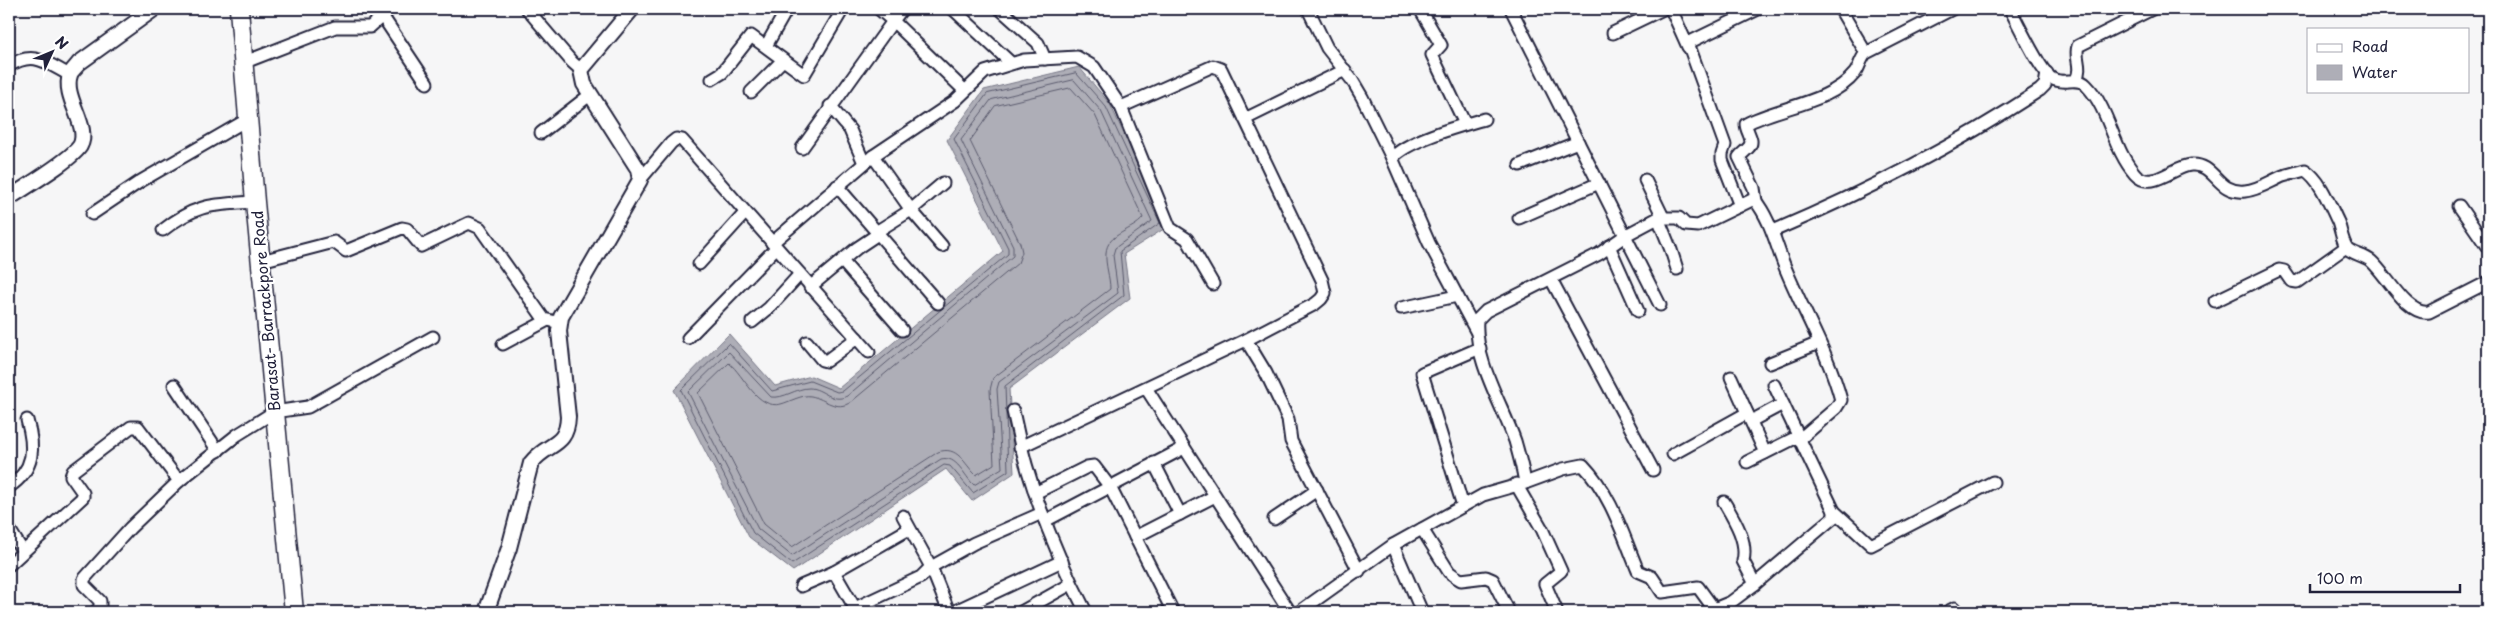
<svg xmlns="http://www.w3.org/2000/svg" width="2497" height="621" viewBox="0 0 2497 621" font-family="'Playpen Sans',sans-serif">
	<rect width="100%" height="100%" fill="#f6f6f7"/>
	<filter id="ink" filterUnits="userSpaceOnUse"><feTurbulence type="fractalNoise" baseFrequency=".02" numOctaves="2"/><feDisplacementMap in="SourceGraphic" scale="10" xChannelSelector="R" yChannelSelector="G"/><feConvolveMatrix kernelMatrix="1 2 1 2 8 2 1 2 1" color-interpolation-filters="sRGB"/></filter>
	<g filter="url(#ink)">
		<!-- water -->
		<polygon fill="#aeaeb7" stroke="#767685" points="1079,67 1110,104 1167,227 1124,254 1130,298 1009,389 1014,473 972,501 946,469 793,571 749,537 674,390 729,334 775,386 811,376 839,388 1003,251 947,140 984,90"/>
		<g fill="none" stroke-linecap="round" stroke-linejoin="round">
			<!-- shore -->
			<g stroke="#5a5a6d" stroke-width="1">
				<polygon points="1076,73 1106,107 1160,223 1120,251 1124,295 1005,386 1008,471 973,493 950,466 944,465 792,564 753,533 681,390 729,343 772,391 810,381 837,392 843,391 1008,254 1008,248 954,139 987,94"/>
				<path d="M 1074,80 L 1101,111 L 1152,221 L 1115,248 L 1113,255 L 1118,293 L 999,382 L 997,389 L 1002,468 L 974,485 C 964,476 957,455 941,459 L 792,556 L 758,529 L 688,392 L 729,352 L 771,397 C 784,399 796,388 809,388 C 823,388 832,404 847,396 L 1013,256 L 1013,246 L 961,140 L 991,100 Z"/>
				<path d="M 1071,88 L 1095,115 L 1143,218 C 1133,231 1107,233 1106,253 C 1105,265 1110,277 1110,289 L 993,378 L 990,390 L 994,464 L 976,475 C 964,464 958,445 938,452 L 792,547 L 764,524 L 698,393 L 729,363 C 744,375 757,410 781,404 C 789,402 803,394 811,396 C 826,399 836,412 851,402 L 1018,263 L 1022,252 L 1020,243 L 970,141 L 995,106 Z"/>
			</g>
			<defs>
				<g id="minor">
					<polyline points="527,9 572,62 581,70"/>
					<polyline points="902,9 893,21 964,90"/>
					<polyline points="953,9 1011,63"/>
					<polyline points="1000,9 1038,43 1045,59"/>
					<polyline points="1308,9 1327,48 1352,80 1362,97 1392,158"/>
					<polyline points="1420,9 1441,45 1432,55 1465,124"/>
					<polyline points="1511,9 1660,305"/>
					<polyline points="1671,9 1688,47"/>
					<polyline points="1840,9 1866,53"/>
					<path d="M 2010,9 C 2018,23 2041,74 2053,79 C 2064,85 2077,76 2086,85 C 2110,109 2112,148 2135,174 C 2151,192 2174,166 2191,165 C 2216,163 2216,194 2245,191 C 2258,190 2271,181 2283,176 C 2290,174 2298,172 2305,170 C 2321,180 2330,206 2338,222 C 2341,230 2342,241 2347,248 C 2352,254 2364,255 2371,261 C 2387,275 2407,316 2429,312 L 2488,282"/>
					<polyline points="383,17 427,83"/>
					<polyline points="1613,33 1663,9"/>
					<polyline points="766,46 787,9"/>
					<polyline points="245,62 335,27 370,27 390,9"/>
					<path d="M 9,66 C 34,50 46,63 70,75"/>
					<polyline points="712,79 722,73 751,36 804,75 843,9"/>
					<path d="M 2076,80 C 2083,66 2074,58 2078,46 L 2152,9"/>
					<polyline points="751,92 783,60"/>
					<polyline points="830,106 850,130 864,163"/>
					<polyline points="1245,119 1345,70"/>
					<polyline points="541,133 591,94"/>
					<polyline points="802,148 893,21 879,9"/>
					<polyline points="873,156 911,210 942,246"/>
					<polyline points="1520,165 1578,142"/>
					<polyline points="640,180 671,143 676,139 682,140 869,352"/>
					<polyline points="1645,180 1663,217"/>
					<polyline points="837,186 938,303"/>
					<path d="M 1756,201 L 1754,188 L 1739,157 C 1742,153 1746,151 1749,147 C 1755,140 1746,132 1746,124 C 1778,107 1831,103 1855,73 C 1860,67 1860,59 1866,53 L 1952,9"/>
					<polyline points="1740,206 1722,160 1722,154 1725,145 1688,43 1758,9"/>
					<polyline points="2459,206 2488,248"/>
					<polyline points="92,214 141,181 250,118"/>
					<polyline points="1519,218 1599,183"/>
					<polyline points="1658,218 1671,250 1677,269"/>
					<path d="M 163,230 C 197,203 213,205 255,202"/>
					<path d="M 1773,231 C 1865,192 1956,145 2040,90 L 2045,85 L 2047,73"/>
					<polyline points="876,232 911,210 943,183"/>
					<polyline points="772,243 873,156 955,101 985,72 1024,60 1077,57 1094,67 1121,107"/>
					<polyline points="1609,246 1638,311"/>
					<polyline points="261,261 334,242 346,251 402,228 407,229 421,246 469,223 480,228 544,319 560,323"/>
					<polyline points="842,261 902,330"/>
					<polyline points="699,264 745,213"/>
					<polyline points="1551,279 1653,470"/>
					<polyline points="810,287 857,248 878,234"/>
					<polyline points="2215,301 2279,270 2284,271 2291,281 2297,282 2346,247"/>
					<polyline points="1401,308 1457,296"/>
					<polyline points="752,322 769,308 800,274"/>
					<path d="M 1476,331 L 1429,243 L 1392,158 C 1408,140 1460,126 1484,119"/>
					<polyline points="688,338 776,248"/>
					<polyline points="1246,340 1266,373 1288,419 1291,441 1359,571"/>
					<polyline points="807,342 822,360 826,361 857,338"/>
					<polyline points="503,344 546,321"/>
					<polyline points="1770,363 1819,343"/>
					<polyline points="1731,377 1765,453"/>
					<polyline points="174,385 218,451"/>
					<polyline points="1146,388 1290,612"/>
					<path d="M 1013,411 C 1027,481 1053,549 1086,612"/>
					<polyline points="1751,421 1783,404"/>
					<polyline points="1020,447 1246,340 1315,304 1321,299 1325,293 1322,280 1221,69 1213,66 1121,107 1170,228 1187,239 1213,284"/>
					<polyline points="1673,454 1747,413"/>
					<polyline points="1747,462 1799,436"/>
					<polyline points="1154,463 1180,514"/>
					<path d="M 1525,483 L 1563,469 L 1583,465 C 1611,494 1623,535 1638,571 L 1652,577 L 1662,592 L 1698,587 L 1714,609 L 1706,612"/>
					<polyline points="1516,484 1542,529 1561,571 1545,584 1557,612"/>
					<path d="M 9,487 C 35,469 35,448 27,420"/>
					<polyline points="1035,493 1087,467 1094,466 1110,487 1173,612"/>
					<polyline points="1463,506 1422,373 1480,348"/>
					<polyline points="1834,511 1871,545 1993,482"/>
					<polyline points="903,516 931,567 949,612"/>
					<polyline points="1274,519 1317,490"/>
					<polyline points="1045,521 1184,448"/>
					<polyline points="9,529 22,550"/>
					<polyline points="1422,529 1449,572 1456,577 1461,580 1486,577 1493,580 1509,612"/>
					<polyline points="1135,537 1215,496"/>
					<polyline points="1393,545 1422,612"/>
					<polyline points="9,565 83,497 83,493 71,476 73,471 131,427 138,427 179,481"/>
					<polyline points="834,572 909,529"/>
					<polyline points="1755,584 1834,517 1834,511 1774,385"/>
					<polyline points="801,586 834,572 855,608"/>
					<path d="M 1714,609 L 1731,602 L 1755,584 L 1743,561 C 1748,541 1734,519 1724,502"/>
					<polyline points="95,612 100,608 100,601 84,585 84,579 130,528 179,481 237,435 274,412 308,407 433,337"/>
					<polyline points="858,612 855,608 921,577 931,567 974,543 1042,513"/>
					<polyline points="953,612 1062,561"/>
					<polyline points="1021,612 1071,584"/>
					<path d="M 1299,612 L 1393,545 L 1483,495 L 1525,483 C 1523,469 1519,455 1515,441 C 1502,404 1474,360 1477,320 L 1486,311 L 1599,254 L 1626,235 L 1658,218 L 1679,218 L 1686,225 L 1698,226 L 1754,199 C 1772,221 1776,247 1787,272 C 1805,315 1829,355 1841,400 L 1836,408 L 1800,439"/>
					<polyline points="1947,612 1955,608"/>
				</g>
				<g id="tertiary">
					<path d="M 9,198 C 25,187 70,161 80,146 C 91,127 62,97 70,75 C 71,71 77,66 79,63 L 154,9"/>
					<path d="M 486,612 L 509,548 L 531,463 C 547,442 567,448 568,417 L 559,331 L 561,317 L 640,180 L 638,169 L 584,84 L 581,70 L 632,9"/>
				</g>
				<polyline id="primary" points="239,9 255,202 294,612"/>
			</defs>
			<!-- minor casing -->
			<use href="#minor" stroke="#22223b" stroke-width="15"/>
			<!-- tertiary casing -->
			<use href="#tertiary" stroke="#22223b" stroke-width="18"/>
			<!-- primary casing -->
			<use href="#primary" stroke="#22223b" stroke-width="21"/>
			<!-- minor -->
			<use href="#minor" stroke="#fff" stroke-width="11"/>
			<!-- tertiary -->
			<use href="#tertiary" stroke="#fff" stroke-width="14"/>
			<!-- primary -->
			<use href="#primary" stroke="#fff" stroke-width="18"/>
		</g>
	</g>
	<g text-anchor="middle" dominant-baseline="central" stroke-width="4.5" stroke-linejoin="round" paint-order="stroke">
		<!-- street labels -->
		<g font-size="15" fill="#22223b" stroke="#fff">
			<text transform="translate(265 311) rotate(-95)">Barasat- Barrackpore Road</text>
		</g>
	</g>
	<!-- margin -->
	<rect width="2497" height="621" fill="none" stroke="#fff" stroke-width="30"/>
	<rect x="15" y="15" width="2467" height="591" fill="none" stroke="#22223b" stroke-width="2" filter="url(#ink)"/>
	<!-- legend -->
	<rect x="2307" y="28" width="162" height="65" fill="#ffffff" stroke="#a7a7b1"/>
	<rect x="2317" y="44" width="25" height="8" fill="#ffffff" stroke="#a7a7b1"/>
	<text x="2352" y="52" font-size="15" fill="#22223b">Road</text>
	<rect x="2317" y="65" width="25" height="15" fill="#aeaeb7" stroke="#a7a7b1"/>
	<text x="2352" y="78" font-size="15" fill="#22223b">Water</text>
	<!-- north arrow -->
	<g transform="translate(52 52) rotate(46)" stroke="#ffffff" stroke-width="4" paint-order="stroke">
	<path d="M0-4L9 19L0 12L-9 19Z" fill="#22223b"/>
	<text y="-8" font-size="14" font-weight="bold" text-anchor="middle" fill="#22223b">N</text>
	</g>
	<!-- scale -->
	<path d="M2310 584v8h150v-8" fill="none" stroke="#22223b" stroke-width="2.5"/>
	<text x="2317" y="584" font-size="15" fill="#22223b" stroke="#ffffff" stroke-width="4" paint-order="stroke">100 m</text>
</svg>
